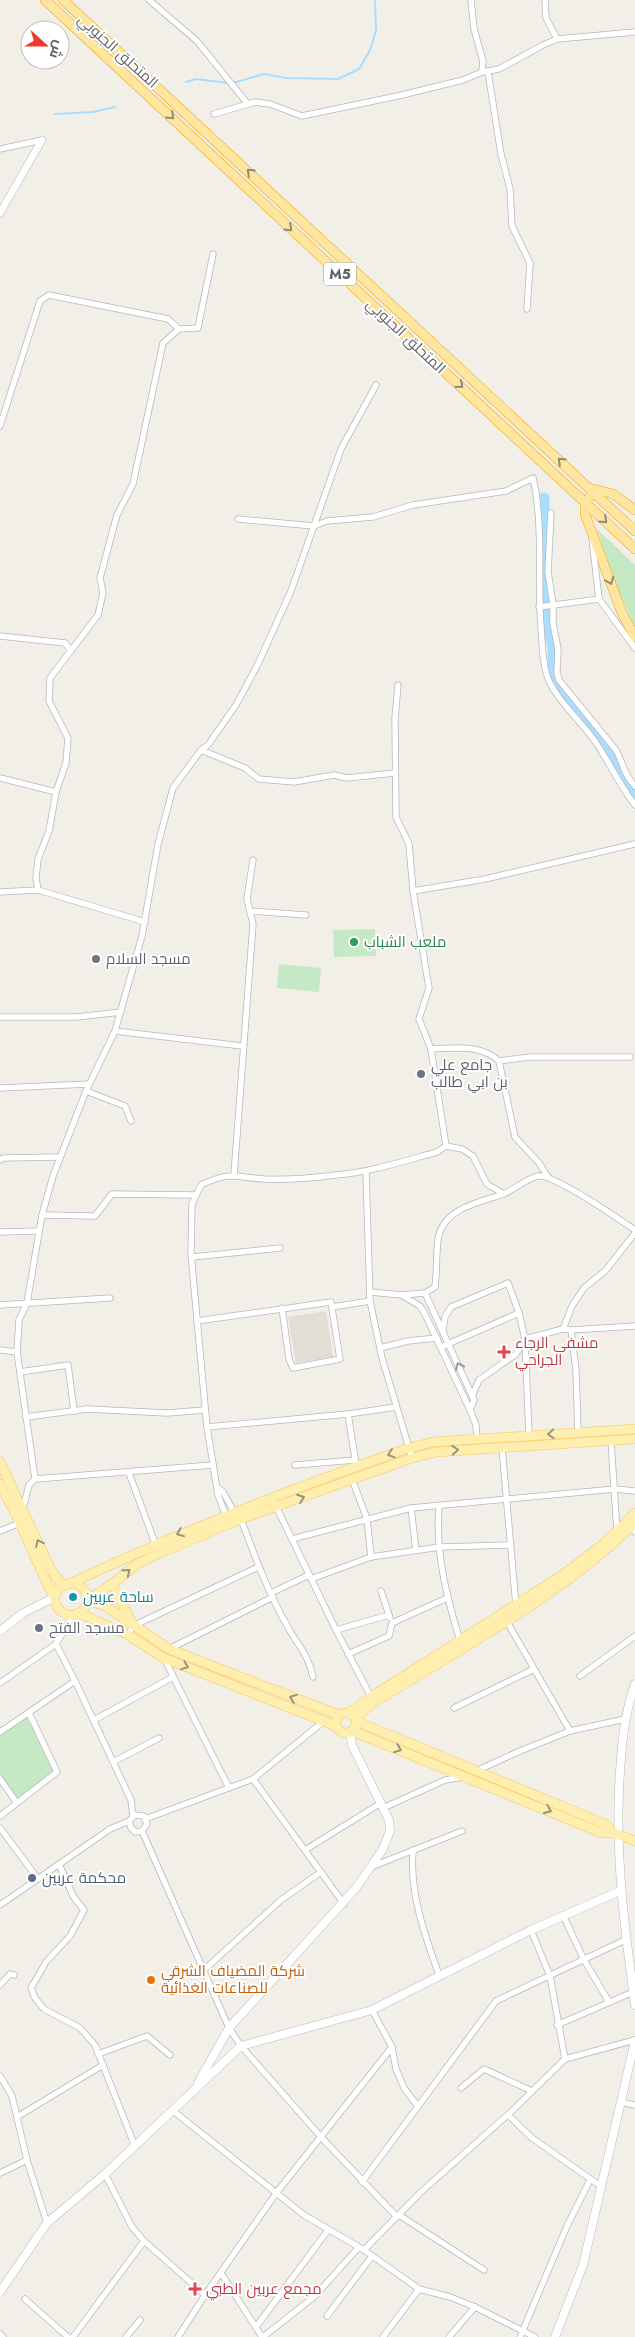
<svg xmlns="http://www.w3.org/2000/svg" width="635" height="2337" viewBox="0 0 635 2337" font-family="Jost,Cairo,sans-serif">
	<rect width="100%" height="100%" fill="#f1efe8"/>
	<!-- education -->
	<polygon fill="#e1ded6" points="326,1311 333,1357 296,1363 288,1317"/>
	<!-- park -->
	<g fill="#c5e9c4">
		<polygon points="597,529 635,565 635,628 615,582"/>
		<polygon points="375,929 376,956 334,957 333,930"/>
		<polygon points="279,964 321,968 319,992 277,988"/>
		<polygon points="27,1717 54,1771 18,1799 0,1775 0,1736"/>
	</g>
	<g fill="none" stroke-linecap="round" stroke-linejoin="round">
		<!-- stream -->
		<g stroke="#adf" stroke-width="2">
			<polyline points="186,82 196,79 228,83"/>
			<polyline points="233,83 264,74 286,78 338,79 359,69 370,50 376,31 375,0"/>
			<polyline points="55,114 93,112 115,107"/>
		</g>
		<!-- river -->
		<polyline stroke="#adf" stroke-width="11" points="544,498 544,551 542,569 548,626 553,647 553,680 564,696 587,720 613,756 618,773 624,783 635,794"/>
		<defs>
			<g id="minor">
				<polyline points="149,0 197,41 247,103"/>
				<polyline points="471,0 474,29 483,61 482,72"/>
				<polyline points="545,0 546,18 557,39"/>
				<polyline points="488,72 501,154 510,189 512,226 530,263 527,309"/>
				<polyline points="214,114 255,102 270,104 302,116 402,95 463,80 482,72 499,69 543,45 557,39 635,32"/>
				<polyline points="0,149 42,140"/>
				<polyline points="0,426 40,301 49,295 168,319 179,329"/>
				<path d="M 551,513 L 548,572 L 553,604 L 553,623 L 558,649 L 557,672 L 559,680 L 616,750 C 623,763 624,775 635,786"/>
				<path d="M 238,519 L 314,526 L 327,521 L 373,517 L 413,505 L 506,491 L 533,478 C 544,526 537,578 541,627 C 542,642 542,657 546,672 C 551,695 580,720 594,740 C 609,761 619,785 635,805"/>
				<polyline points="592,539 599,599 635,648"/>
				<polyline points="539,607 599,599"/>
				<polyline points="0,636 65,643 71,651"/>
				<polyline points="398,685 395,718 396,817 409,844 413,891 429,988 419,1019 431,1049 446,1146"/>
				<polyline points="201,750 245,768 259,779 294,782 334,775 347,778 395,773"/>
				<polyline points="0,778 56,792"/>
				<polyline points="413,891 485,879 635,844"/>
				<polyline points="0,892 38,890"/>
				<polyline points="250,911 306,915"/>
				<polyline points="145,922 38,890 36,878 38,859 49,831 56,792 66,763 68,738 49,701 50,678 98,615 103,593 100,578 117,515 133,484 163,343 179,329 198,328 213,254"/>
				<polyline points="0,1017 77,1017 121,1012"/>
				<polyline points="115,1031 242,1046"/>
				<path d="M 431,1049 C 455,1048 481,1044 499,1061 L 515,1137 L 539,1163 L 548,1177"/>
				<polyline points="499,1061 530,1057 630,1057"/>
				<polyline points="0,1088 89,1084"/>
				<polyline points="86,1091 125,1106 131,1121"/>
				<polyline points="0,1160 3,1158 60,1157"/>
				<polyline points="366,1172 370,1301 382,1358 412,1458"/>
				<polyline points="234,1175 253,924 247,899 253,860"/>
				<polyline points="42,1215 95,1216 112,1194 196,1195"/>
				<polyline points="0,1232 39,1231"/>
				<polyline points="192,1257 280,1248"/>
				<polyline points="370,1292 402,1295 425,1293 474,1400 470,1410"/>
				<path d="M 425,1293 L 435,1287 C 437,1271 436,1255 438,1240 C 442,1209 478,1202 504,1194"/>
				<polyline points="403,1296 420,1306 425,1314 470,1410 476,1425 477,1439"/>
				<polyline points="0,1305 110,1298"/>
				<polyline points="332,1307 370,1301"/>
				<polyline points="197,1321 331,1302 340,1359 293,1368 289,1359 282,1308"/>
				<polyline points="563,1329 571,1330 576,1370 578,1433"/>
				<polyline points="571,1330 635,1326"/>
				<polyline points="443,1331 445,1317 451,1307 508,1283 519,1313"/>
				<polyline points="441,1347 519,1313 525,1339 529,1436"/>
				<polyline points="380,1348 408,1341 437,1338"/>
				<polyline points="0,1350 17,1352"/>
				<polyline points="20,1372 68,1365 74,1411"/>
				<polyline points="472,1396 479,1380 516,1354 525,1339 563,1329 572,1306 584,1288 606,1270 635,1233"/>
				<polyline points="348,1414 356,1464"/>
				<polyline points="26,1417 87,1409 167,1413 205,1410"/>
				<polyline points="207,1427 348,1414 396,1407"/>
				<polyline points="611,1441 617,1532"/>
				<polyline points="502,1448 516,1606"/>
				<polyline points="295,1465 355,1460"/>
				<polyline points="129,1473 155,1543"/>
				<polyline points="35,1479 213,1465"/>
				<polyline points="352,1479 367,1519 371,1557 440,1547 510,1545"/>
				<polyline points="218,1488 223,1492 236,1515"/>
				<polyline points="272,1498 336,1630 371,1697"/>
				<path d="M 439,1506 C 435,1552 447,1598 460,1641"/>
				<polyline points="23,1508 29,1485 35,1479 17,1352 19,1320 27,1303 42,1215 53,1176 86,1091 115,1031 142,936 158,844 173,788 201,750 208,745 236,705 257,666 291,591 341,449 376,385"/>
				<polyline points="411,1508 416,1550"/>
				<path d="M 227,1519 L 218,1495 L 207,1427 L 191,1254 L 192,1204 L 201,1185 C 230,1171 234,1177 264,1179 C 287,1180 313,1178 336,1175 C 371,1172 404,1161 437,1152 L 446,1146 L 462,1149 L 473,1156 L 487,1184 L 504,1194 C 512,1190 530,1177 538,1176 C 554,1174 619,1219 635,1230"/>
				<path d="M 241,1519 C 255,1557 269,1595 289,1629 C 299,1647 308,1654 313,1677"/>
				<polyline points="635,1530 635,1532"/>
				<polyline points="0,1531 20,1523"/>
				<polyline points="292,1539 411,1508 615,1489 635,1491"/>
				<polyline points="311,1579 371,1557"/>
				<polyline points="381,1591 390,1618"/>
				<polyline points="271,1593 309,1575"/>
				<polyline points="73,1615 56,1644 75,1681 131,1800 133,1816"/>
				<polyline points="336,1630 389,1615"/>
				<polyline points="128,1635 133,1626 258,1567"/>
				<polyline points="169,1649 273,1597"/>
				<polyline points="348,1654 389,1636 392,1623 447,1598"/>
				<polyline points="164,1658 229,1788"/>
				<polyline points="580,1676 635,1636"/>
				<polyline points="0,1683 56,1644"/>
				<polyline points="454,1708 534,1669"/>
				<polyline points="94,1720 173,1677"/>
				<polyline points="570,1731 625,1719"/>
				<polyline points="0,1732 75,1681"/>
				<polyline points="113,1762 159,1738"/>
				<polyline points="476,1771 520,1751 570,1731 506,1620"/>
				<polyline points="0,1779 17,1803"/>
				<polyline points="253,1779 344,1904"/>
				<polyline points="383,1808 445,1780 463,1777"/>
				<polyline points="0,1816 57,1772 29,1713"/>
				<polyline points="145,1819 253,1779 324,1721"/>
				<polyline points="0,1828 38,1879"/>
				<polyline points="142,1831 229,2028 241,2046 321,2137 397,2217"/>
				<polyline points="305,1850 381,1803"/>
				<path d="M 413,1850 C 409,1892 425,1936 439,1975"/>
				<polyline points="59,1864 73,1896 84,1910 70,1936 46,1962 31,1988 35,1998 44,2009 80,2028 95,2045 134,2144"/>
				<polyline points="371,1867 462,1831"/>
				<polyline points="0,1905 110,1829 129,1821 135,1815 144,1816 147,1824 142,1831 135,1832 131,1828 129,1821"/>
				<polyline points="563,1915 584,1960 609,2002"/>
				<polyline points="531,1930 550,1976 565,2059"/>
				<polyline points="204,1970 281,1900 321,1872"/>
				<polyline points="0,1985 10,1974 14,1975"/>
				<polyline points="372,2010 392,2047 396,2069 404,2088 417,2105"/>
				<polyline points="557,2025 633,1992"/>
				<polyline points="98,2054 147,2036 170,2055"/>
				<polyline points="0,2076 12,2096 27,2160 47,2223"/>
				<polyline points="461,2088 484,2069 532,2091"/>
				<polyline points="621,2102 635,2105"/>
				<polyline points="172,2110 304,2215 364,2250 419,2289 450,2297 475,2307 535,2337"/>
				<polyline points="508,2115 532,2138 602,2187"/>
				<polyline points="17,2117 103,2065"/>
				<polyline points="0,2173 27,2160"/>
				<polyline points="105,2174 132,2227 144,2241 205,2295"/>
				<polyline points="362,2182 496,2001 625,1940"/>
				<polyline points="399,2215 484,2270"/>
				<polyline points="364,2250 421,2192 512,2111 565,2059 635,2040"/>
				<polyline points="221,2273 262,2337"/>
				<polyline points="25,2299 68,2337"/>
				<polyline points="327,2316 372,2256"/>
				<polyline points="256,2327 328,2230"/>
				<polyline points="0,2334 3,2337"/>
				<polyline points="73,2337 144,2241"/>
				<polyline points="126,2337 140,2320"/>
				<polyline points="178,2337 205,2295 277,2192 392,2047"/>
				<polyline points="263,2337 315,2296 359,2247"/>
				<polyline points="383,2337 419,2289"/>
				<polyline points="449,2337 475,2307"/>
				<polyline points="520,2337 567,2226 590,2180"/>
			</g>
			<polyline id="tertiary" points="0,213 42,140"/>
			<g id="secondary">
				<polyline points="0,1631 23,1613 55,1597"/>
				<path d="M 635,1684 C 623,1718 621,1752 619,1789 C 616,1864 625,1931 635,2005"/>
				<polyline points="198,2083 229,2028 356,1888 383,1849 390,1831 389,1820 352,1745 350,1732"/>
				<polyline points="0,2292 47,2223 105,2174 241,2046 372,2010 531,1930 620,1891"/>
				<polyline points="555,2337 583,2265 635,2041"/>
			</g>
			<g id="primary">
				<polyline points="0,1462 51,1570 63,1586"/>
				<polyline points="0,1484 20,1523 48,1586 55,1597"/>
				<circle cx="71" cy="1599" r="16"/>
				<path d="M 69,1584 C 180,1532 293,1488 409,1448 L 433,1442 L 635,1429"/>
				<polyline points="112,1584 132,1623"/>
				<polyline points="87,1600 112,1584 137,1564 158,1554 238,1520 412,1458 435,1452 635,1439"/>
				<polyline points="87,1600 105,1606 169,1649 339,1715"/>
				<polyline points="79,1613 128,1635 164,1658 336,1726"/>
				<circle cx="346" cy="1723" r="10"/>
				<polyline points="349,1713 371,1697 564,1574 606,1542 635,1513"/>
				<path d="M 355,1718 L 373,1703 C 460,1649 562,1595 635,1523"/>
				<polyline points="352,1731 602,1833 614,1833 605,1824 356,1721"/>
				<polyline points="614,1833 635,1841"/>
			</g>
			<g id="trunk">
				<polyline points="45,0 635,549"/>
				<polyline points="63,0 635,531"/>
				<polyline points="589,488 613,494 635,510"/>
				<polyline points="594,492 585,502 585,514 622,613 635,637"/>
			</g>
		</defs>
		<!-- minor casing -->
		<use href="#minor" stroke="#b5b8bc" stroke-width="7"/>
		<!-- tertiary casing -->
		<use href="#tertiary" stroke="#b5b8bc" stroke-width="8"/>
		<!-- secondary casing -->
		<use href="#secondary" stroke="#b6babf" stroke-width="9"/>
		<!-- primary casing -->
		<use href="#primary" stroke="#f7c55b" stroke-width="10"/>
		<!-- trunk casing -->
		<use href="#trunk" stroke="#f9a100" stroke-width="10"/>
		<!-- minor -->
		<use href="#minor" stroke="#fff" stroke-width="5.5"/>
		<!-- tertiary -->
		<use href="#tertiary" stroke="#fff" stroke-width="7"/>
		<!-- secondary -->
		<use href="#secondary" stroke="#fff" stroke-width="8"/>
		<!-- primary -->
		<use href="#primary" stroke="#ffefaf" stroke-width="9"/>
		<!-- trunk -->
		<use href="#trunk" stroke="#ffe6a0" stroke-width="9"/>
	</g>
	<!-- one-way arrows -->
	<defs><path id="oneway-chevron" d="M-2-3.5L2.5 0L-2 3.5" fill="none" stroke-width="1.6" stroke-linecap="round" stroke-linejoin="round" transform="scale(1.25)"/></defs>
	<g stroke="#8f8a79">
		<use href="#oneway-chevron" transform="translate(171 116) rotate(43)"/>
		<use href="#oneway-chevron" transform="translate(250 172) rotate(-137)"/>
		<use href="#oneway-chevron" transform="translate(289 228) rotate(43)"/>
		<use href="#oneway-chevron" transform="translate(460 385) rotate(41)"/>
		<use href="#oneway-chevron" transform="translate(561 461) rotate(-137)"/>
		<use href="#oneway-chevron" transform="translate(604 520) rotate(43)"/>
		<use href="#oneway-chevron" transform="translate(610 581) rotate(69)"/>
	</g>
	<use stroke="#979a9d" href="#oneway-chevron" transform="translate(459 1366) rotate(-114)"/>
	<g stroke="#979481">
		<use href="#oneway-chevron" transform="translate(551 1434) rotate(177)"/>
		<use href="#oneway-chevron" transform="translate(455 1450) rotate(-4)"/>
		<use href="#oneway-chevron" transform="translate(391 1454) rotate(161)"/>
		<use href="#oneway-chevron" transform="translate(301 1498) rotate(-20)"/>
		<use href="#oneway-chevron" transform="translate(180 1533) rotate(158)"/>
		<use href="#oneway-chevron" transform="translate(39 1543) rotate(-115)"/>
		<use href="#oneway-chevron" transform="translate(127 1572) rotate(-39)"/>
		<use href="#oneway-chevron" transform="translate(185 1666) rotate(21)"/>
		<use href="#oneway-chevron" transform="translate(293 1698) rotate(-158)"/>
		<use href="#oneway-chevron" transform="translate(398 1749) rotate(22)"/>
		<use href="#oneway-chevron" transform="translate(548 1810) rotate(23)"/>
	</g>
	<!-- markers -->
	<circle fill="#2e9e5b" stroke="#fff" stroke-width="2" cx="354" cy="942" r="5"/>
	<g fill="#6b7280" stroke="#fff" stroke-width="2">
		<circle cx="96" cy="959" r="5"/>
		<circle cx="421" cy="1074" r="5"/>
		<circle cx="39" cy="1628" r="5"/>
	</g>
	<g fill="#e0444e" stroke="#fff" stroke-width="2">
		<path d="M501.5 1344.5h5v5h5v5h-5v5h-5v-5h-5v-5h5z"/>
		<path d="M192.5 2281.5h5v5h5v5h-5v5h-5v-5h-5v-5h5z"/>
	</g>
	<circle fill="#0f9aa8" stroke="#fff" stroke-width="2" cx="73" cy="1597" r="5"/>
	<circle fill="#5c6f8a" stroke="#fff" stroke-width="2" cx="32" cy="1878" r="5"/>
	<circle fill="#e8710a" stroke="#fff" stroke-width="2" cx="151" cy="1980" r="5"/>
	<g text-anchor="middle" dominant-baseline="central" stroke-width="4" stroke-linejoin="round" paint-order="stroke">
		<!-- shield labels -->
		<rect fill="#fff" stroke="#8f9295" stroke-width="1" x="324" y="262.5" width="32" height="23" rx="4"/>
		<g font-size="14" font-weight="bold" fill="#5f6368">
			<text x="340" y="274">M5</text>
		</g>
		<!-- street labels -->
		<g font-size="15" fill="#5f6368" stroke="#fff">
			<text transform="translate(118 51) rotate(42)">المتحلق الجنوبي</text>
			<text transform="translate(406 336) rotate(43)">المتحلق الجنوبي</text>
		</g>
		<!-- leisure labels -->
		<g font-size="15" fill="#27864d" stroke="#fff" text-anchor="start">
			<text x="364" y="942">ملعب الشباب</text>
		</g>
		<!-- worship labels -->
		<g font-size="15" fill="#5b616d" stroke="#fff" text-anchor="start">
			<text x="106" y="959">مسجد السلام</text>
			<text x="431" y="1065">جامع علي<tspan x="431" dy="17">بن ابي طالب</tspan></text>
			<text x="49" y="1628">مسجد الفتح</text>
		</g>
		<!-- health labels -->
		<g font-size="15" fill="#be3a42" stroke="#fff" text-anchor="start">
			<text x="515" y="1343">مشفى الرجاء<tspan x="515" dy="17">الجراحي</tspan></text>
			<text x="206" y="2289">مجمع عربين الطبي</text>
		</g>
		<!-- culture labels -->
		<g font-size="15" fill="#0d838f" stroke="#fff" text-anchor="start">
			<text x="83" y="1597">ساحة عربين</text>
		</g>
		<!-- service labels -->
		<g font-size="15" fill="#4e5e75" stroke="#fff" text-anchor="start">
			<text x="42" y="1878">محكمة عربين</text>
		</g>
		<!-- food labels -->
		<g font-size="15" fill="#c56008" stroke="#fff" text-anchor="start">
			<text x="161" y="1971">شركة المضياف الشرقي<tspan x="161" dy="17">للصناعات الغذائية</tspan></text>
		</g>
	</g>
	<!-- north arrow -->
	<g transform="translate(45 45) rotate(111)"><circle r="24" fill="#ffffff" stroke="#bfc1c3"/>
	<path d="M0-4L9 19L0 12L-9 19Z" fill="#f0362e"/>
	<text y="-8" font-size="14" font-weight="bold" text-anchor="middle" fill="#5f6368">ش</text>
	</g>
</svg>
